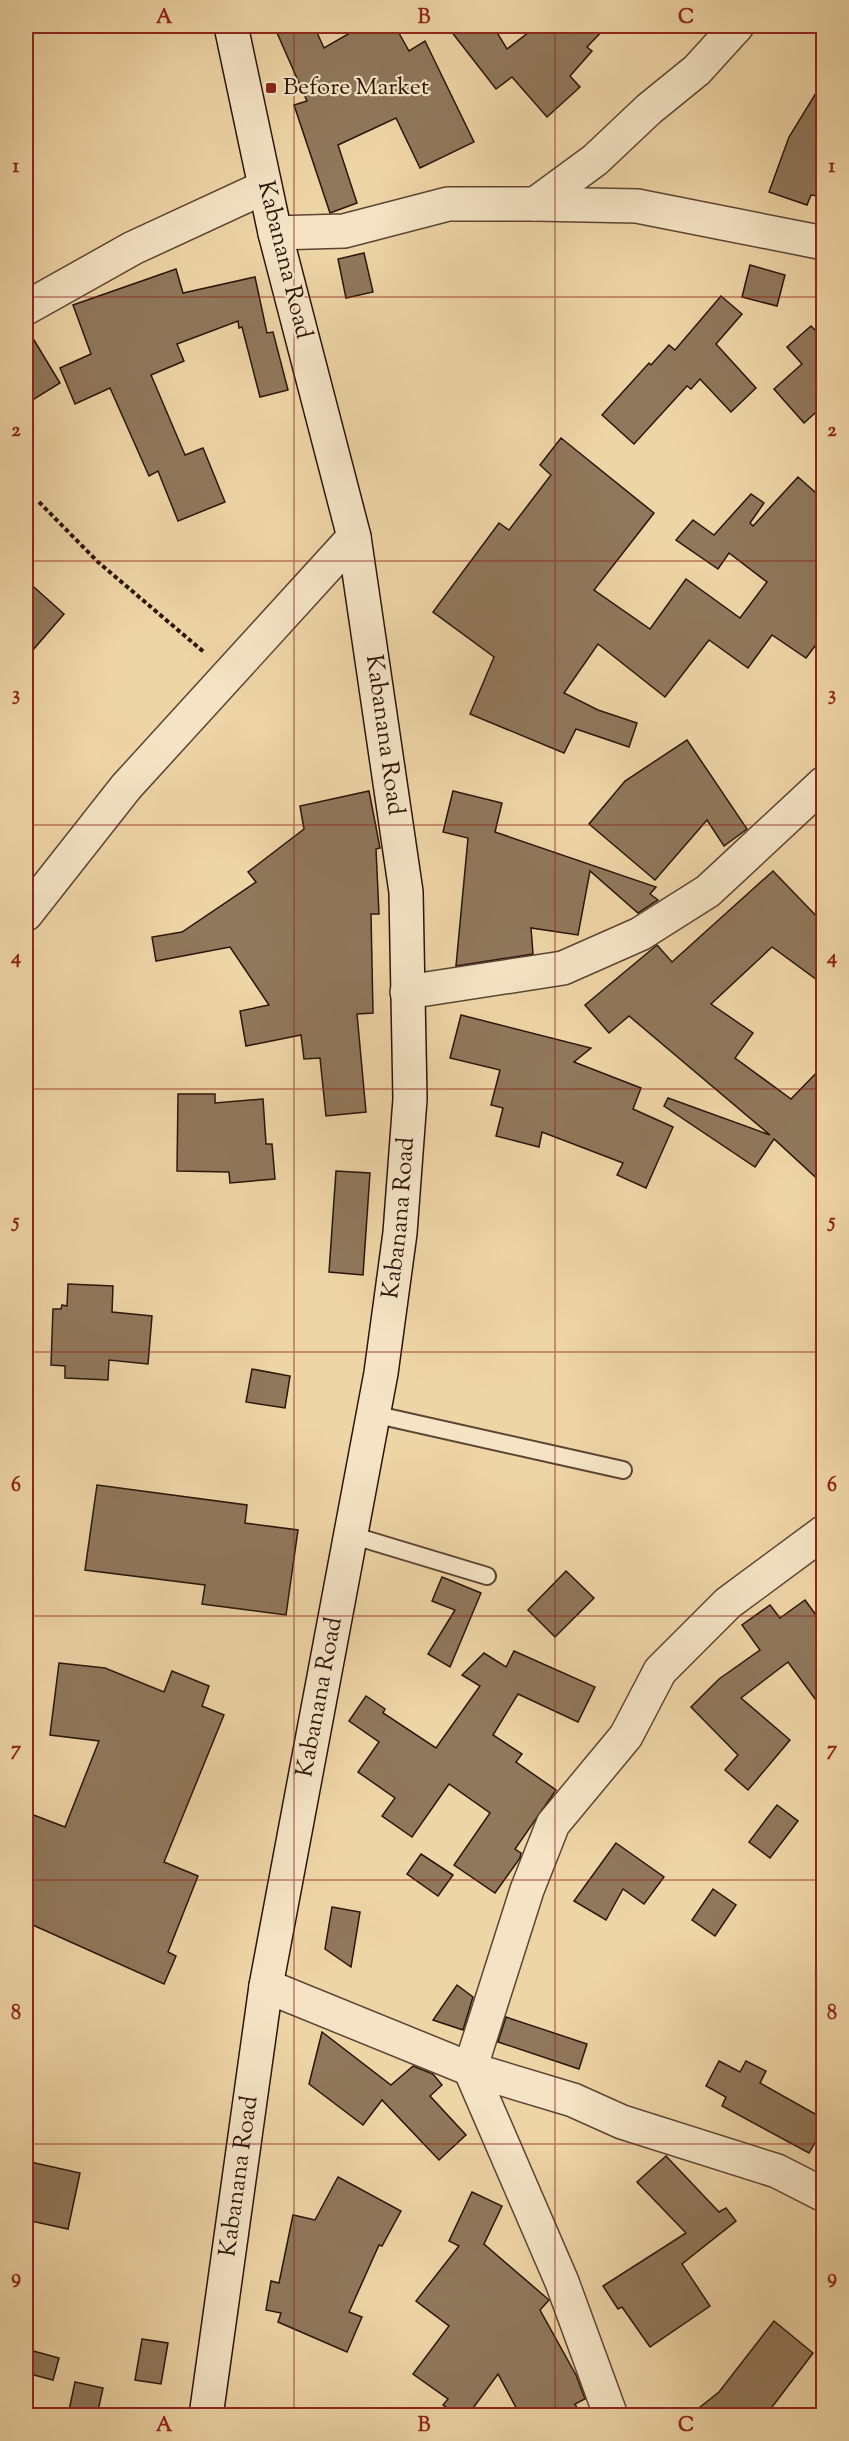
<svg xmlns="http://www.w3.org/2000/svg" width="849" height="2441" viewBox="0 0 849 2441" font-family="'Sorts Mill Goudy',serif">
	<rect width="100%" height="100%" fill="#eed5a6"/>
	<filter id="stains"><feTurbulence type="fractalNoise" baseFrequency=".00333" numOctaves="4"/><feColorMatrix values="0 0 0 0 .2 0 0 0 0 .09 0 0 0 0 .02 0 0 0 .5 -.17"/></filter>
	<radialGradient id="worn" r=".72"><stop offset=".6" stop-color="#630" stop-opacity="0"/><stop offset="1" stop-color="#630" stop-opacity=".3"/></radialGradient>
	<!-- building -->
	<g fill="#90785c" stroke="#2b140b" stroke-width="1.5">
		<polygon points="274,26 314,26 324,48 362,26 395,26 409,51 425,41 474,142 420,168 396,118 338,145 357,203 330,213 294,105 307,101"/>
		<polygon points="447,26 493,26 507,49 537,26 607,26 587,47 592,51 570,76 580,87 547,117 512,77 496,89"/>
		<polygon points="824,80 824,197 811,195 807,205 769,192 789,137"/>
		<polygon points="364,253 373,292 346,298 338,259"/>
		<polygon points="750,265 785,275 777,306 742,297"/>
		<polygon points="176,269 183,293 255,277 267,333 273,332 288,390 260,397 242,327 239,328 238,321 177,344 184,361 151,375 185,455 203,448 225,502 178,521 158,471 149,476 110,388 75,404 60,368 91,354 73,305"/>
		<polygon points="721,296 742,314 716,344 756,388 731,412 700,379 691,389 687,386 634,444 602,415 649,363 651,365 669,345 675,350"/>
		<polygon points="811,326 824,339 824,405 804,423 774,389 802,364 787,347"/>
		<polygon points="26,327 60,383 26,404"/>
		<polygon points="561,438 654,513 594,590 650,629 686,579 740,618 767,582 729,553 718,569 676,540 693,520 714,535 751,494 764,503 750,523 753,526 798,477 824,500 824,634 806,658 772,635 748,668 709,640 665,697 598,644 564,693 598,710 637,723 629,747 576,729 564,753 470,714 494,657 433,612 499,523 509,530 551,475 540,465"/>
		<polygon points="26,580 64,614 26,658"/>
		<polygon points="687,740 747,829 724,846 707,820 655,880 589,824 625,781"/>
		<polygon points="369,791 380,848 376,849 379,914 371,914 373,1013 357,1014 366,1112 326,1116 320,1058 304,1059 301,1035 246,1046 240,1011 269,1005 230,947 156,961 152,937 182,932 256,882 248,872 304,829 300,806"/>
		<polygon points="453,791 502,803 495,832 656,887 650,894 658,900 638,913 590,871 578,935 531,928 533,954 456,966 468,838 443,832"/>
		<polygon points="773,871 824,924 824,985 772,947 711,1004 753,1033 735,1058 791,1099 824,1065 824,1185 774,1139 755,1167 664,1106 668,1098 770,1135 629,1016 609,1033 585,1005 657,945 672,962"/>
		<polygon points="461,1015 591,1048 574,1062 641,1088 633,1109 673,1127 646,1188 617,1175 623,1163 542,1132 539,1147 496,1136 503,1108 491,1105 500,1070 450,1058"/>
		<polygon points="178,1094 215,1094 215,1103 263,1099 266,1144 272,1144 275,1179 230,1183 229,1172 177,1171"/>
		<polygon points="336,1171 370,1173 363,1275 329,1272"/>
		<polygon points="68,1284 113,1286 112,1312 152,1316 148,1364 109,1360 108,1380 65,1378 65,1366 51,1365 53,1309 61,1309 62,1305 67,1306"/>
		<polygon points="252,1369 290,1376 285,1408 246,1402"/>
		<polygon points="97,1485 247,1505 245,1523 298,1530 286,1615 202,1604 205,1585 85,1570"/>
		<polygon points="566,1571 594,1598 555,1637 528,1610"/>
		<polygon points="442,1577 481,1593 450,1667 428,1654 455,1610 432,1601"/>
		<polygon points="805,1600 824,1626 824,1711 788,1662 741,1698 790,1740 748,1790 725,1770 738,1755 691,1707 719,1679 760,1650 742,1625 770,1605 780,1618"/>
		<polygon points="514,1651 595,1687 578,1722 518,1694 493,1735 522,1754 516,1762 556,1790 515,1849 521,1853 520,1858 495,1893 454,1865 490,1813 449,1784 412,1837 382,1816 395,1798 358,1772 379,1742 349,1721 366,1696 385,1709 383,1713 436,1748 480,1686 462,1675 484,1653 506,1667"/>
		<polygon points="59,1663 105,1668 164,1692 172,1671 209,1686 202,1706 224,1715 164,1862 198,1876 168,1952 176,1956 164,1984 26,1922 26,1828 31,1814 65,1827 99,1741 50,1735"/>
		<polygon points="777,1805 798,1821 770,1858 749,1842"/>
		<polygon points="616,1843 664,1877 644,1904 623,1889 606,1920 574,1901"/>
		<polygon points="421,1854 453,1875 438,1896 407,1874"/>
		<polygon points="713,1889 736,1905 715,1936 692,1920"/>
		<polygon points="332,1907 360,1912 351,1967 325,1949"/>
		<polygon points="457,1985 473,1997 463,2030 433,2020"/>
		<polygon points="506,2017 587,2044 579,2069 498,2042"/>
		<polygon points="322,2032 391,2085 413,2066 433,2074 442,2085 430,2096 466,2135 439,2160 382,2100 363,2125 309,2084"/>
		<polygon points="719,2061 740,2072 746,2061 766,2071 760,2083 824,2119 824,2127 809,2153 722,2106 726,2097 706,2086"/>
		<polygon points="666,2156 719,2212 726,2208 736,2221 682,2264 710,2306 650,2347 622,2307 618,2309 603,2286 686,2233 637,2182"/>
		<polygon points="26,2161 80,2173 68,2229 26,2220"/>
		<polygon points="338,2177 401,2211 382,2246 379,2245 349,2312 362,2317 347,2352 278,2322 281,2313 266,2310 271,2281 279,2283 293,2215 315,2220"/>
		<polygon points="472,2192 502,2206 484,2244 549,2300 540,2310 576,2375 585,2399 575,2404 581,2415 520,2415 498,2374 468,2415 458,2415 443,2405 448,2399 413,2374 449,2326 416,2301 459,2246 449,2241"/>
		<polygon points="774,2321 813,2353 766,2415 690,2415 719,2392"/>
		<polygon points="142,2339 168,2343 161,2384 135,2380"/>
		<polygon points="26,2349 59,2358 53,2380 26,2373"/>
		<polygon points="75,2382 103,2388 97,2415 68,2415"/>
	</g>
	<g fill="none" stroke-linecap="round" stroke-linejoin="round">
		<defs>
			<g id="lane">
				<polyline points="373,1414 623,1470"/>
				<polyline points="351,1535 487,1576"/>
			</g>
			<g id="street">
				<polyline points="535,204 595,160 649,109 697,70 737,26"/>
				<polyline points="275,233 344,231 448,204 535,204 637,206 824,243"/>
				<polyline points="26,308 133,248 265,187"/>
				<polyline points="26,914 126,787 354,537"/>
				<polyline points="407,992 563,968 640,934 708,891 824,783"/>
				<polyline points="824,1532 728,1603 660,1671 626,1736 553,1824 527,1890 470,2069 573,2100 622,2122 777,2171 824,2195"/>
				<polyline points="266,1986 470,2069 562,2282 611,2416"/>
			</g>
			<g id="secondary">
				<path id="s1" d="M 206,2416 L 266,1986 L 381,1373 L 400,1233 L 410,1099 L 406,892 L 354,537 L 275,233 L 231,26"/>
			</g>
		</defs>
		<!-- lane casing -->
		<use href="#lane" stroke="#5c4432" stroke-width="20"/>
		<!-- street casing -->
		<use href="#street" stroke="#5c4432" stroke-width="36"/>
		<!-- secondary casing -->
		<use href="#secondary" stroke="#2b140b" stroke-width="36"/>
		<!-- path -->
		<polyline stroke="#2b140b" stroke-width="4" stroke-dasharray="4.5 3" stroke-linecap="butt" points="39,502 98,562 205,653"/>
		<!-- lane -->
		<use href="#lane" stroke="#f4e4c5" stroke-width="16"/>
		<!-- street -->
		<use href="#street" stroke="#f4e4c5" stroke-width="33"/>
		<!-- secondary -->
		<use href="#secondary" stroke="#f4e4c5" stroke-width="33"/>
	</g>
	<!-- grid -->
	<path fill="none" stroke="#8f2418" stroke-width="1.5" stroke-opacity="0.55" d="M 294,26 L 294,2416M 555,26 L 555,2416M 26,297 L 824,297M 26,561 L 824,561M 26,825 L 824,825M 26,1089 L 824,1089M 26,1352 L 824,1352M 26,1616 L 824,1616M 26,1880 L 824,1880M 26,2144 L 824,2144"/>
	<!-- markers -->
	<rect fill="#8f2418" stroke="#f4e4c5" stroke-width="2" x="265" y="82" width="12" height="12" rx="3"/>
	<g text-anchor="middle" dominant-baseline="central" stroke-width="4.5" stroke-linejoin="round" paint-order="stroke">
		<!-- poi labels -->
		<g font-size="24" fill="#2b140b" stroke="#f4e4c5" text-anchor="start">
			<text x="283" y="88">Before Market</text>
		</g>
		<!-- street labels -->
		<g font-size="24" fill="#2b140b" stroke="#f4e4c5">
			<text transform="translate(284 260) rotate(76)">Kabanana Road</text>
			<text transform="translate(384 735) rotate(82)">Kabanana Road</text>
			<text stroke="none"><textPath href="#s1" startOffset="1214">Kabanana Road</textPath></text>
			<text stroke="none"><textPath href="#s1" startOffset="728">Kabanana Road</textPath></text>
			<text stroke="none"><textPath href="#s1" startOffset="242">Kabanana Road</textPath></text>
		</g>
	</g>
	<!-- margin -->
	<rect width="849" height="2441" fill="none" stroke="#eed5a6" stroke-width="66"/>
	<rect x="33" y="33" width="783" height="2375" fill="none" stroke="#8f2418" stroke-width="2"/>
	<g font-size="20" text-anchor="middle" font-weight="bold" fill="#8f2418">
		<text x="164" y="23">A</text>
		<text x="424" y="23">B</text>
		<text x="686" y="23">C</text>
		<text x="16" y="172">1</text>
		<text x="832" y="172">1</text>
		<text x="16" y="436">2</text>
		<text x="832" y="436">2</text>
		<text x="16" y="700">3</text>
		<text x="832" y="700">3</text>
		<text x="16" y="963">4</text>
		<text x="832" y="963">4</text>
		<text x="16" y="1227">5</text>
		<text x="832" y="1227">5</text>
		<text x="16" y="1491">6</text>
		<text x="832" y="1491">6</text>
		<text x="16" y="1755">7</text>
		<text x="832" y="1755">7</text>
		<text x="16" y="2019">8</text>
		<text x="832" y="2019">8</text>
		<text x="16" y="2283">9</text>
		<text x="832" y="2283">9</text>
		<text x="164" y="2431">A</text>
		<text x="424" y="2431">B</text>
		<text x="686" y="2431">C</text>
	</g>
	<rect width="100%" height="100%" filter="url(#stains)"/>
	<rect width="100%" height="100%" fill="url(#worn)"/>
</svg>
